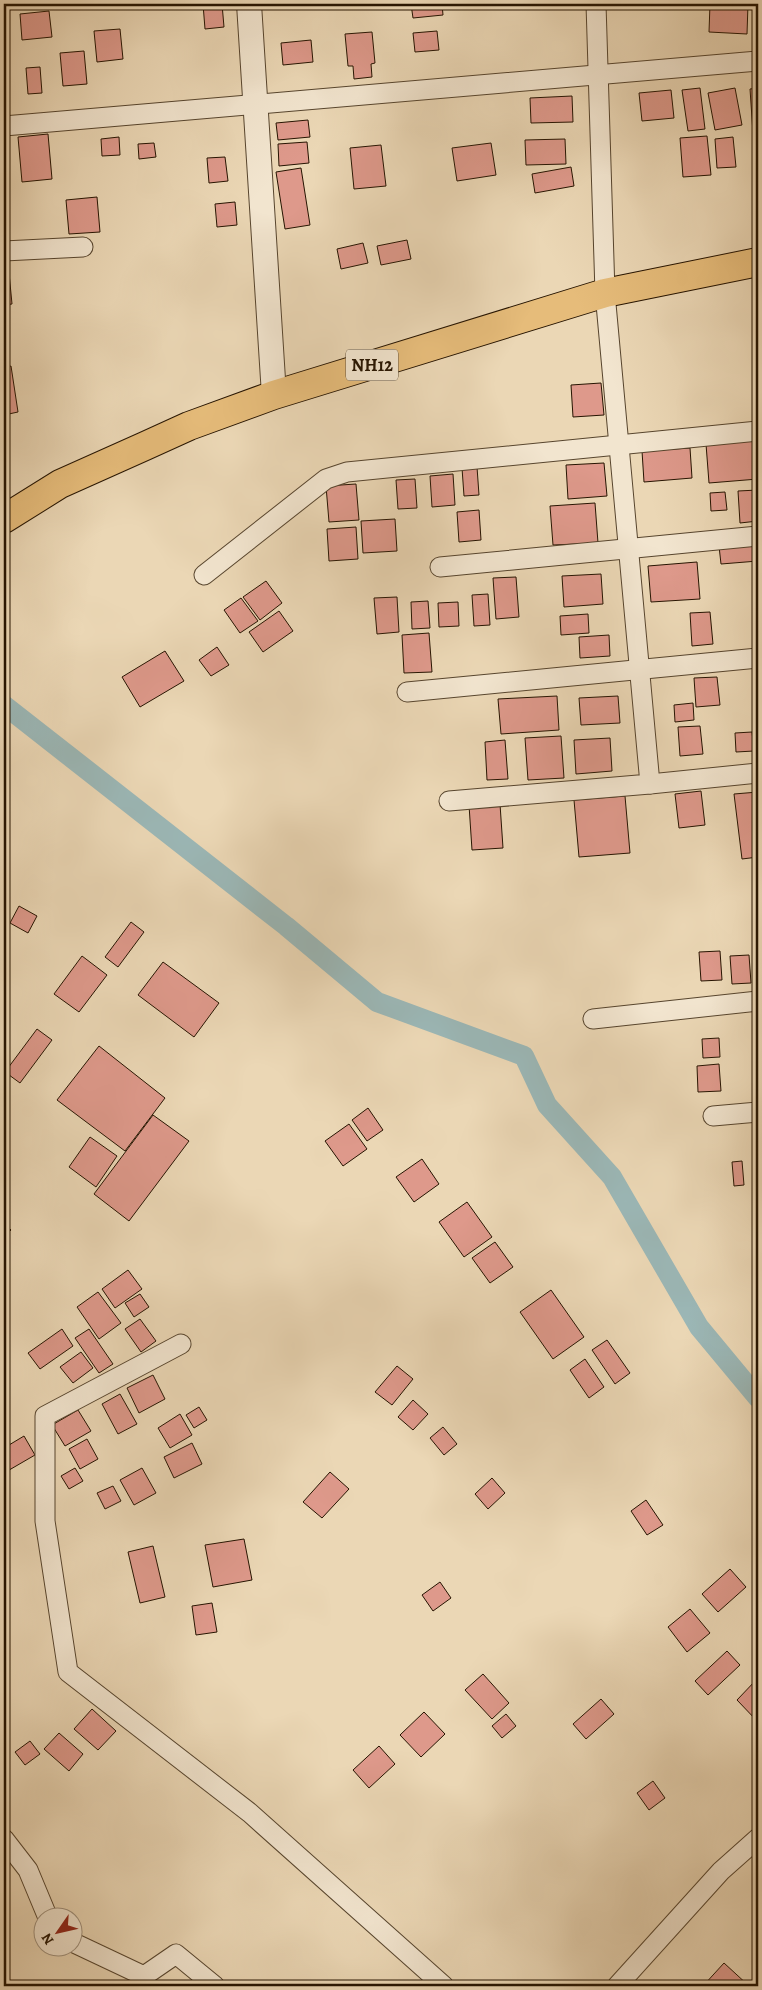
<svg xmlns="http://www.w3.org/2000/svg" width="762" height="1990" viewBox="0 0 762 1990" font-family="Alegreya,serif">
	<rect width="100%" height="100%" fill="#ebd7b5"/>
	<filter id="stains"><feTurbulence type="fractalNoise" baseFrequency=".004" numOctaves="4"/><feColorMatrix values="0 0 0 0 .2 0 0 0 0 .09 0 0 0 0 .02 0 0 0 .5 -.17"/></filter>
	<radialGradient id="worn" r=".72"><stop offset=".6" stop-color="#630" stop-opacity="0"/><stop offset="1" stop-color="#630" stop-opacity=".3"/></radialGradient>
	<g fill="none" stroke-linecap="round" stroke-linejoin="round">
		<!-- canal -->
		<polyline stroke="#9bb7b6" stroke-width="20" points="4,705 286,926 377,1002 524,1056 547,1105 612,1177 699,1327 758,1398"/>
	</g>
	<!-- building -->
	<g fill="#de998b" stroke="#261401">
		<polygon points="203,4 222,4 224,27 205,29"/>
		<polygon points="273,4 301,4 301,5 273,7"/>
		<polygon points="411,4 442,4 443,15 413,18"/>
		<polygon points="710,4 748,4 747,34 709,32"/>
		<polygon points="49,11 52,37 22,40 20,14"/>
		<polygon points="120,29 123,59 97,62 94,31"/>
		<polygon points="437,31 439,50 415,52 413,33"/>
		<polygon points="372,32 375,63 371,64 372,77 354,79 353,66 348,66 345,34"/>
		<polygon points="311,40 313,62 283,65 281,43"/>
		<polygon points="84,51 87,84 63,86 60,53"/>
		<polygon points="40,67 42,93 28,94 26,68"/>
		<polygon points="700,88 705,129 688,131 682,90"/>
		<polygon points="735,88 742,125 715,130 708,93"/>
		<polygon points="758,88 758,133 753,133 750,89"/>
		<polygon points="671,90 674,118 642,121 639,93"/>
		<polygon points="572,96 573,122 531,123 530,98"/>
		<polygon points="308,120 310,137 278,140 276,123"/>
		<polygon points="48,134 52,179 22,182 18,137"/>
		<polygon points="707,136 711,175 683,177 680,138"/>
		<polygon points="119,137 120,155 102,156 101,139"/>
		<polygon points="733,137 736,167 717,168 715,139"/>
		<polygon points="565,139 566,164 526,165 525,140"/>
		<polygon points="307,142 309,163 279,166 278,144"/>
		<polygon points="154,143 156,157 139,159 138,144"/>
		<polygon points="491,143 496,175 457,181 452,148"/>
		<polygon points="381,145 386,186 354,189 350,148"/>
		<polygon points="225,157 228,181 209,183 207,158"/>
		<polygon points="571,167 574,186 535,193 532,174"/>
		<polygon points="301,168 310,225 285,229 276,172"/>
		<polygon points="97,197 100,232 69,234 66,200"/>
		<polygon points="235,202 237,225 217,227 215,204"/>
		<polygon points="407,240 411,259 381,265 377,246"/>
		<polygon points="363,243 368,263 341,269 337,249"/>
		<polygon points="4,273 9,273 12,304 4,305"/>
		<polygon points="11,366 18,412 4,415 4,368"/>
		<polygon points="601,383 604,415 573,417 571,385"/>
		<polygon points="758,440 758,479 709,483 706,444"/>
		<polygon points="690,448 692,478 644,482 642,451"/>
		<polygon points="604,463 607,496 568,499 566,465"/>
		<polygon points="477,467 479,495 464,496 462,468"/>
		<polygon points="453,474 455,505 432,507 430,476"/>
		<polygon points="415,479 417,508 398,509 396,480"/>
		<polygon points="356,484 359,520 329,522 326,486"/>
		<polygon points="758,490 758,521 740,523 738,491"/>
		<polygon points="725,492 727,510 711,511 710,493"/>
		<polygon points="595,503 598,543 553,545 550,506"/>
		<polygon points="479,510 481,540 459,542 457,512"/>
		<polygon points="395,519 397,551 363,553 361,521"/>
		<polygon points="356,527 358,559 329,561 327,529"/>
		<polygon points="758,543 758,561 721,564 719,546"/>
		<polygon points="697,562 700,599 651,602 648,566"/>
		<polygon points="601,574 603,604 564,607 562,576"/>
		<polygon points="516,577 519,617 496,619 493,578"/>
		<polygon points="266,581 282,603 260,620 243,597"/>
		<polygon points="488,594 490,625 474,626 472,595"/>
		<polygon points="397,597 399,632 377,634 374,598"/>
		<polygon points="241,598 258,621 240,633 224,610"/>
		<polygon points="428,601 430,628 412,629 411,602"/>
		<polygon points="458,602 459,626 439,627 438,603"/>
		<polygon points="279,611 293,631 263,652 249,632"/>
		<polygon points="710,612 713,644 692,646 690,613"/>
		<polygon points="588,614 589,633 561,635 560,616"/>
		<polygon points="429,633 432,672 404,673 402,635"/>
		<polygon points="609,635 610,656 580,658 579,637"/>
		<polygon points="217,647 229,665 211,676 199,660"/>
		<polygon points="165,651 184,681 140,707 122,677"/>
		<polygon points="717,677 720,705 696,707 694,678"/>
		<polygon points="557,696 559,730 501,734 498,699"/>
		<polygon points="618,696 620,723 581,725 579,698"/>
		<polygon points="693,703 694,720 675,722 674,705"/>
		<polygon points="700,726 703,754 680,756 678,727"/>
		<polygon points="752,732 754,751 736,752 735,733"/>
		<polygon points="561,736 564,778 528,780 525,738"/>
		<polygon points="610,738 612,771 576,774 574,740"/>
		<polygon points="505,740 508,779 487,780 485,742"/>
		<polygon points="701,791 705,825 679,828 675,794"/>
		<polygon points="758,792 758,857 742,859 734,794"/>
		<polygon points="625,796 630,853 579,857 574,800"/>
		<polygon points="500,804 503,848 472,850 469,805"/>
		<polygon points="19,906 37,916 28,933 10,923"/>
		<polygon points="131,922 144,932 118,967 105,957"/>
		<polygon points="758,943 758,984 755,944"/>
		<polygon points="720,951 722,980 701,981 699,952"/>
		<polygon points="749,955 751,983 732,984 730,956"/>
		<polygon points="82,956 107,975 79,1012 54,994"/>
		<polygon points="163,962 219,1003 194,1037 138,995"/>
		<polygon points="37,1029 52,1040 20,1083 5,1072"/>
		<polygon points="719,1038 720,1057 703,1058 702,1039"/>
		<polygon points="99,1046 165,1098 125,1151 57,1100"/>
		<polygon points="719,1064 721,1091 698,1092 697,1066"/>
		<polygon points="368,1108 383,1130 367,1141 352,1120"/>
		<polygon points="153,1115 189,1141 129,1221 94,1194"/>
		<polygon points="349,1124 367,1149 343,1166 325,1141"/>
		<polygon points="90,1137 117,1156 96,1187 69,1167"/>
		<polygon points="422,1159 439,1184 414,1202 396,1177"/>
		<polygon points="742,1161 744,1185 734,1186 732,1162"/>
		<polygon points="467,1202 492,1237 464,1257 439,1222"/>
		<polygon points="4,1223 11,1230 4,1237"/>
		<polygon points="495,1242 513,1267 490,1283 472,1258"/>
		<polygon points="128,1270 142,1289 115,1308 102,1289"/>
		<polygon points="551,1290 584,1337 553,1359 520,1312"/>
		<polygon points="98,1292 121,1323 99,1339 77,1307"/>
		<polygon points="140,1294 149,1307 134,1317 125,1303"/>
		<polygon points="140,1319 156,1341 141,1352 125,1329"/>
		<polygon points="62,1329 73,1346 40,1369 28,1353"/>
		<polygon points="89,1329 113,1364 99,1373 75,1338"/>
		<polygon points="607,1340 630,1373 615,1384 592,1350"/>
		<polygon points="81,1352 93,1368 73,1383 60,1367"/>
		<polygon points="585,1359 604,1387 589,1398 570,1370"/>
		<polygon points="397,1366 413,1379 392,1405 375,1392"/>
		<polygon points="153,1375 165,1399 139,1413 127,1388"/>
		<polygon points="120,1394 137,1424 118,1434 102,1404"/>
		<polygon points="413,1400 428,1414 413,1430 398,1417"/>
		<polygon points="199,1407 207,1420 194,1428 186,1415"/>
		<polygon points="78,1410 91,1431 65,1446 52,1425"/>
		<polygon points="180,1414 192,1435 170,1448 158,1428"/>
		<polygon points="443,1427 457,1444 444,1455 430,1438"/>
		<polygon points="24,1436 35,1455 4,1473 4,1448"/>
		<polygon points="87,1439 98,1459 80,1469 69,1449"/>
		<polygon points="192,1443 202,1464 174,1478 164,1457"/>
		<polygon points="75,1468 83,1481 69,1489 61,1476"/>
		<polygon points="142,1468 156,1493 134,1505 120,1480"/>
		<polygon points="330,1472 349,1489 322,1518 303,1502"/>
		<polygon points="492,1478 505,1493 488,1509 475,1494"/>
		<polygon points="113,1486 121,1501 105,1509 97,1493"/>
		<polygon points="646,1500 663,1525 647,1535 631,1511"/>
		<polygon points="244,1539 252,1580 213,1587 205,1545"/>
		<polygon points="153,1546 165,1597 140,1603 128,1552"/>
		<polygon points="730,1569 746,1587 718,1612 702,1594"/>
		<polygon points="440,1582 451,1598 433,1611 422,1595"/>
		<polygon points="212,1603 217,1632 196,1635 192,1606"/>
		<polygon points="690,1609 710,1633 687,1652 668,1627"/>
		<polygon points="727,1651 740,1665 708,1695 695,1681"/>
		<polygon points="483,1674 509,1703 492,1719 465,1690"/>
		<polygon points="757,1679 758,1680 758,1722 737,1700"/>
		<polygon points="601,1699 614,1714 586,1739 573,1724"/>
		<polygon points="92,1709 116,1731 98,1750 74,1729"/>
		<polygon points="424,1712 445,1734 421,1757 400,1735"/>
		<polygon points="506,1714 516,1726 502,1738 492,1726"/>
		<polygon points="59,1733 83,1754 69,1771 44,1749"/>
		<polygon points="30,1741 40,1754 25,1765 15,1752"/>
		<polygon points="379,1746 395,1764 369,1788 353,1770"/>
		<polygon points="653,1781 665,1798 649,1810 637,1793"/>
		<polygon points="724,1963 749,1986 703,1986"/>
	</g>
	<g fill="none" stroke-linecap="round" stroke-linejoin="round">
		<defs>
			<g id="minor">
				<polyline points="4,126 758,61"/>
				<polyline points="4,251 83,247"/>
				<polyline points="440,567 758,536"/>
				<polyline points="204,575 326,479 347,472 758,431"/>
				<polyline points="407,692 758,658"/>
				<polyline points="650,784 758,773"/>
				<polyline points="449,801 650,784 605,293 596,4"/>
				<polyline points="593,1019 758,1001"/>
				<polyline points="713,1116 758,1112"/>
				<polyline points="181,1344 45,1416 45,1521 68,1672 250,1813 444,1986"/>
				<polyline points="4,1839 28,1870 48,1918"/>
				<polyline points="72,1942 144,1976 176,1954 215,1986"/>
				<polyline points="617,1986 721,1871 758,1838"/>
			</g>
			<polyline id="tertiary" points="249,4 274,395"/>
			<polyline id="trunk" points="4,519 60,484 145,446 189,426 274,395 605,293 758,262"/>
		</defs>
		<!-- minor casing -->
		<use href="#minor" stroke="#57452e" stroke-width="21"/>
		<!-- tertiary casing -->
		<use href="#tertiary" stroke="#57452e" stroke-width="26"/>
		<!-- trunk casing -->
		<use href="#trunk" stroke="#261401" stroke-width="30"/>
		<!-- minor -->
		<use href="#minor" stroke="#f2e5cf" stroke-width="19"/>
		<!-- tertiary -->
		<use href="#tertiary" stroke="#f2e5cf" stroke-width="24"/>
		<!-- trunk -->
		<use href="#trunk" stroke="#e6bc7a" stroke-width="28"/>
	</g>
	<g text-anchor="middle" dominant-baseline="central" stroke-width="5" stroke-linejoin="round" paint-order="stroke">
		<!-- shield labels -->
		<rect fill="#f2e5cf" stroke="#63533f" stroke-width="1" x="346" y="349.5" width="52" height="31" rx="4"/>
		<g font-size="18" font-weight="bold" fill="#261401">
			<text x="372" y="365">NH12</text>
		</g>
	</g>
	<!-- margin -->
	<rect width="762" height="1990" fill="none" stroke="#ebd7b5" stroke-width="20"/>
	<rect x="5" y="5" width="752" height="1980" fill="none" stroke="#261401" stroke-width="2.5"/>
	<rect x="10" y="10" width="742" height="1970" fill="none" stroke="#261401"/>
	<!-- north arrow -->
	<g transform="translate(58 1932) rotate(236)"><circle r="24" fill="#f2e5cf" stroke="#a0917d"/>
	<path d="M0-4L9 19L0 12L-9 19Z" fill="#8f2418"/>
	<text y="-8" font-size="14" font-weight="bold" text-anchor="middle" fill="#261401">N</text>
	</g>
	<rect width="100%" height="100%" filter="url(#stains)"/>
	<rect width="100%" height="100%" fill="url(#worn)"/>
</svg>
